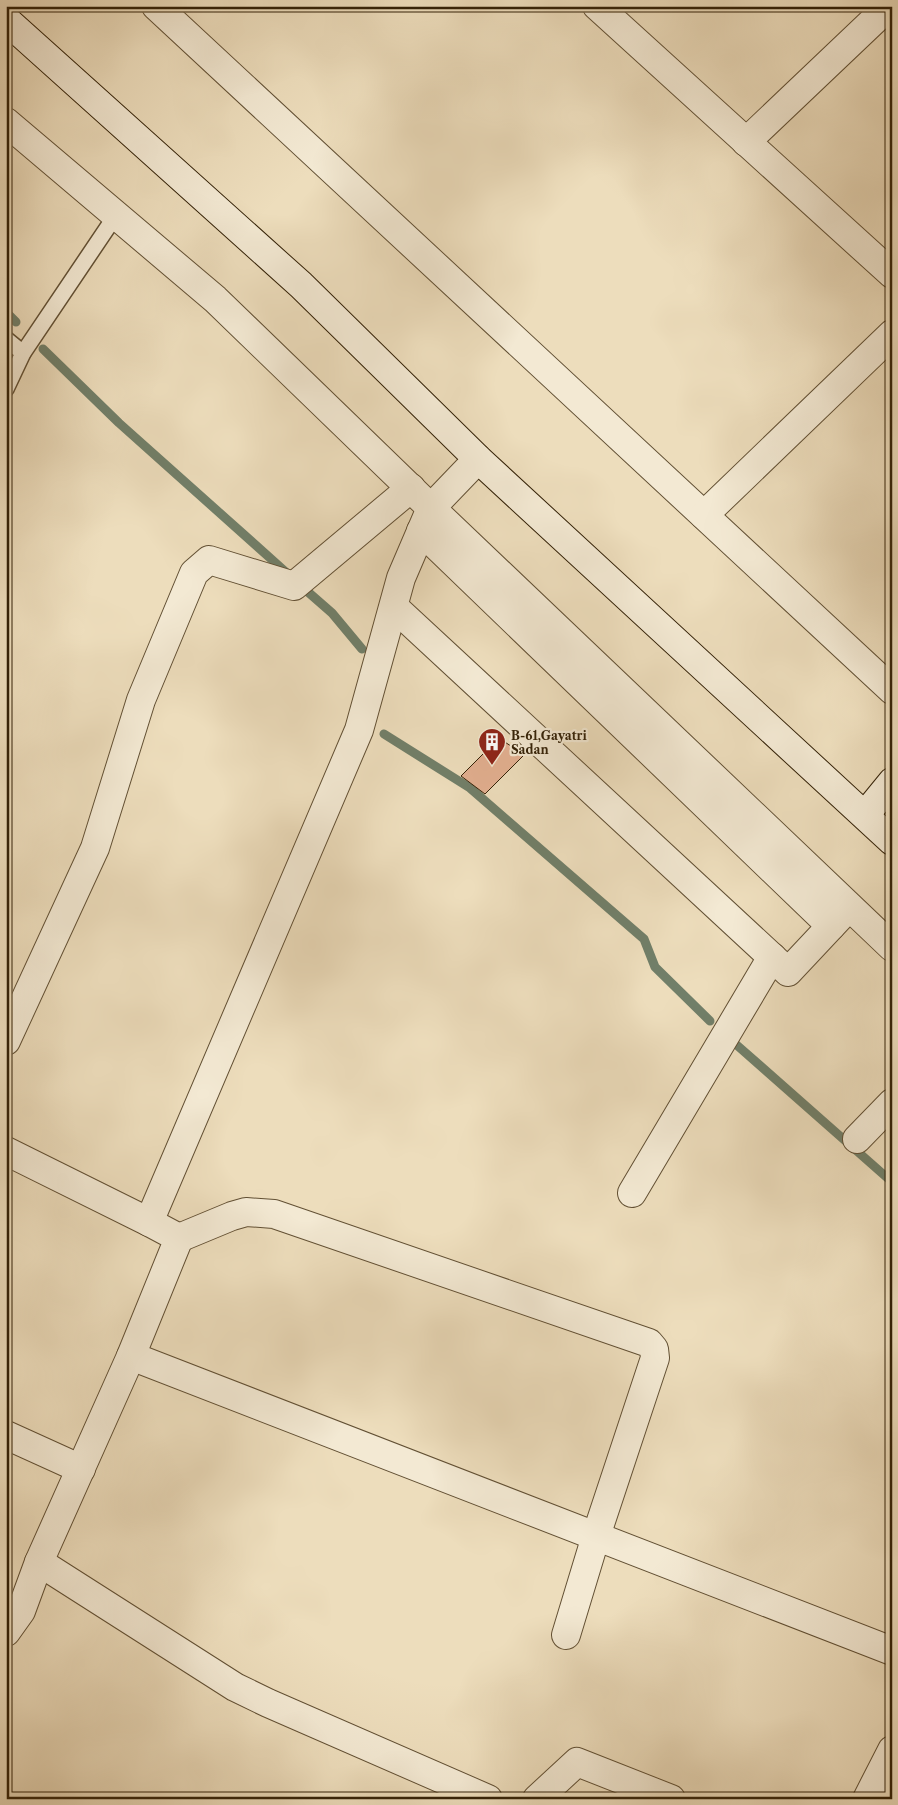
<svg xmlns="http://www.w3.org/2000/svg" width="898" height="1805" viewBox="0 0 898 1805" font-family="'Libre Caslon Text',serif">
	<rect width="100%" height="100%" fill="#edddbc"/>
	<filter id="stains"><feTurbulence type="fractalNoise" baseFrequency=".004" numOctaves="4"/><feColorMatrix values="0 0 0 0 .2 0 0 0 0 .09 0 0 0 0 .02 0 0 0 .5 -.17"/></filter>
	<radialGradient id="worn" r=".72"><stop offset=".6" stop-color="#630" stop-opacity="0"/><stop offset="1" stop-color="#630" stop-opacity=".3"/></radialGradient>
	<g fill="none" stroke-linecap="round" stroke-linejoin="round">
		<!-- stream -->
		<g stroke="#717f69" stroke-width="9">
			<polyline points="6,312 16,322"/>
			<polyline points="43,349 119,423 288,574"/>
			<polyline points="300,585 332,613 362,649"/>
			<polyline points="384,734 470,788 644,939 655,967 710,1021"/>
			<polyline points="731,1040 892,1182"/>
		</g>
	</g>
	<!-- building -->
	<polygon fill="#e2af90" stroke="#332107" points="499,738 524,755 485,794 461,776"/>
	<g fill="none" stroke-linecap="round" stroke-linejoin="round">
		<defs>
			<g id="lane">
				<polyline points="6,339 23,353"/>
				<polyline points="6,389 23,353 116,215"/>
			</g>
			<g id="street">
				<polyline points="156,6 892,690"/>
				<polyline points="597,6 892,274"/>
				<polyline points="6,122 215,299 431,508 892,947"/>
				<polyline points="746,142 889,6"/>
				<polyline points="704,515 892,334"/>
				<polyline points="421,531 831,926"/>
				<polyline points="394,607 788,972 849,907"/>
				<polyline points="6,1041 95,848 141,700 194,573 209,560 294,586 411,488"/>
				<polyline points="857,1139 892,1103"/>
				<polyline points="6,1151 149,1222 179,1238 131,1356 39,1562 21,1611 6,1632"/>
				<polyline points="632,1193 772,957"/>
				<polyline points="149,1222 359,730 401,578 431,508 478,459"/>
				<polyline points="179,1238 232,1216 246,1212 274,1214 649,1343 654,1349 655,1358 596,1536 566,1635"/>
				<polyline points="131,1356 892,1651"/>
				<polyline points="6,1435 81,1469"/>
				<polyline points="39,1562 235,1687 268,1703 488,1799"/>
				<polyline points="537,1799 577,1762 671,1799"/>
				<polyline points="867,1799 892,1750"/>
			</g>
			<g id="secondary">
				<polyline points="6,20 301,285 478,459 892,841"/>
				<polyline points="865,815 892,782"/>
			</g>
		</defs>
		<!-- lane casing -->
		<use href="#lane" stroke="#625034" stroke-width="18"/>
		<!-- street casing -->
		<use href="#street" stroke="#625034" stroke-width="30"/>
		<!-- secondary casing -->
		<use href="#secondary" stroke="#332107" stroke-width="30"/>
		<!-- lane -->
		<use href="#lane" stroke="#f3e9d3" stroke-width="15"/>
		<!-- street -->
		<use href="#street" stroke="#f3e9d3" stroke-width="28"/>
		<!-- secondary -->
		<use href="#secondary" stroke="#f3e9d3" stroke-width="28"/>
	</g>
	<!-- icons -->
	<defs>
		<symbol id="building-pin" viewBox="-11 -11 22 30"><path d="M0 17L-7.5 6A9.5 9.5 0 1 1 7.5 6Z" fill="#8f2418" stroke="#f3e9d3"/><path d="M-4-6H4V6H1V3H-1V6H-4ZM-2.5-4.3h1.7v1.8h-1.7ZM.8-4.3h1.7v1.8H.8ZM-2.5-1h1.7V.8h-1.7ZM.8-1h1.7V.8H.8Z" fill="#fff"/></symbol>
	</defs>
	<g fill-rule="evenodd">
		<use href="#building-pin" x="476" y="726" width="32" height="43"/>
	</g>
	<g text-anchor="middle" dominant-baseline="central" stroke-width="4.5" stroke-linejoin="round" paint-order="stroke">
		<!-- poi labels -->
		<g font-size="12" font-weight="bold" fill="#332107" stroke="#f3e9d3" text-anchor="start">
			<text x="511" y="735">B-61,Gayatri<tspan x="511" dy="14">Sadan</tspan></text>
		</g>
	</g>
	<!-- margin -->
	<rect width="898" height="1805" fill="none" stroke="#edddbc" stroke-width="25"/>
	<rect x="8" y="8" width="883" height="1790" fill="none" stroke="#332107" stroke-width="2.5"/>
	<rect x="12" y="12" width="873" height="1780" fill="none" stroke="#332107"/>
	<rect width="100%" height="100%" filter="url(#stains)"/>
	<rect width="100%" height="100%" fill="url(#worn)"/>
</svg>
